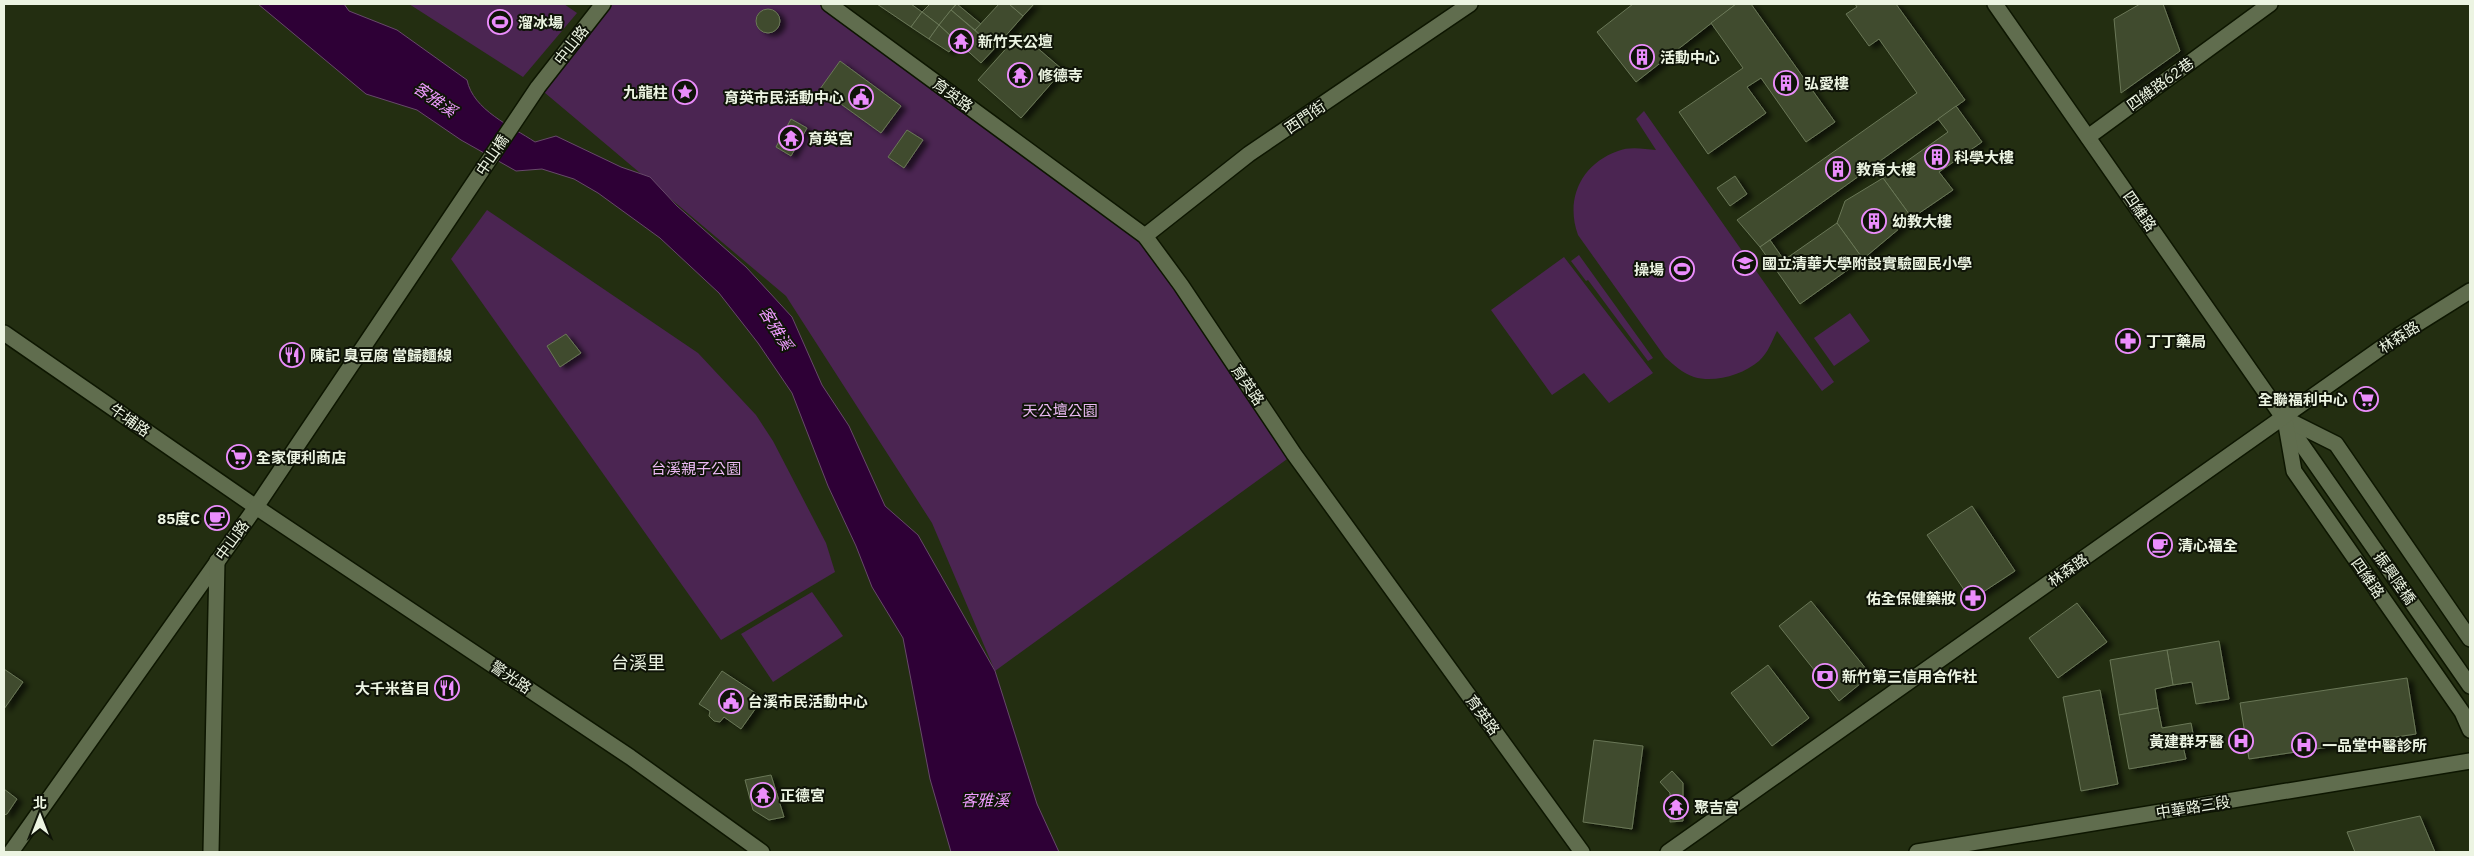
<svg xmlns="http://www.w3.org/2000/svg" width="2474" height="856" viewBox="0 0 2474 856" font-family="'IBM Plex Sans','Noto Sans TC',sans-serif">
	<defs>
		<filter id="shadow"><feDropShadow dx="5.5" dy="3" stdDeviation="2.5" flood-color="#0009"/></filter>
	</defs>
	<rect width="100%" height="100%" fill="#232e11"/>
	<!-- green -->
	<g fill="#4b2552">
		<polygon points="409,4 564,4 577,13 523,77"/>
		<polygon points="598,4 821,4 1145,236 1294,454 995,671 932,523 786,296 538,87"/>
		<path d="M 1644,111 L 1834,382 L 1822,391 L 1777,331 C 1772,341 1768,353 1759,361 C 1743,375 1714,383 1694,377 C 1682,373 1674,365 1665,357 L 1578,235 C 1565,199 1581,164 1618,151 C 1630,146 1644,149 1656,150 L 1636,119 Z"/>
		<polygon points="487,210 698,353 756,415 773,441 826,543 835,572 721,640 451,259"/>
		<polygon points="1579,255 1653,358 1648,361 1588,280 1586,281 1571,261"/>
		<polygon points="1564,257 1653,373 1609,403 1584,373 1552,395 1491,310"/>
		<polygon points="1850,313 1870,341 1834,366 1814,338"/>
		<polygon points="812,592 843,636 773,682 741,634"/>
	</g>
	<!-- water -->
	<path fill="#2e0036" stroke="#67496a" d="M 258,4 L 344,4 L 349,11 L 397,30 L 467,80 C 473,110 511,126 535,142 L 556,136 L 621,167 L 650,177 L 677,206 L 746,267 L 792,317 L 822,385 L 849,426 L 885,506 L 918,535 L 995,671 L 1037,804 L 1059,852 L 951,852 L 930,779 L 903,638 L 872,587 L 856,546 L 828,486 L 792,393 L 758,343 L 719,293 L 660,238 L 598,193 L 574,179 L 542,169 L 516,171 L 461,140 L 417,110 L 366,94 Z"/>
	<!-- building -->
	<g fill="#3f4b2d" stroke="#6a7757" filter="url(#shadow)">
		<polygon points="877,4 911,4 922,12 911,27"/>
		<polygon points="930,4 956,4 939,25 922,12"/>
		<polygon points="957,4 981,24 975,30 951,10"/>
		<polygon points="1009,4 1023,16 995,48 975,30 999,4"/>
		<polygon points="1009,4 1034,4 1023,16"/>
		<polygon points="1633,4 1736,4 1636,82 1597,32"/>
		<polygon points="1736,4 1751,4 1835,122 1806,142 1761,78 1747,87 1766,113 1708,154 1679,112 1743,68 1711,23"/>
		<polygon points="1855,4 1896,4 1965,100 1760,247 1737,220 1917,93 1879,39 1869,46 1846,14 1857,7"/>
		<polygon points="2140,4 2163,4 2180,51 2121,93 2114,19"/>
		<circle cx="768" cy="21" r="12"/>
		<polygon points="951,10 995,48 981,63 939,25"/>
		<polygon points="922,12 939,25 929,39 911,27"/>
		<polygon points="939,25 957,42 949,52 929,39"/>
		<polygon points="1020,33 1063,70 1021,118 978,80"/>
		<polygon points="840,61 901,106 881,133 820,89"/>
		<polygon points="1956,106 1982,142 1939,172 1953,190 1912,218 1883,178 1948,132 1938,119"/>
		<polygon points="791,119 807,128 791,156 776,147"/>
		<polygon points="907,130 923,140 904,168 888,157"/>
		<polygon points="1735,176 1747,194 1730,206 1717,188"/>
		<polygon points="1883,178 1912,218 1863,259 1837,223 1845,201"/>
		<polygon points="1837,223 1863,259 1800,304 1760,247 1770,240 1784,260"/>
		<polygon points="566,334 581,353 560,367 547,346"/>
		<polygon points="1972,506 2015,571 1971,600 1927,535"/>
		<polygon points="1811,601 1871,675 1839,701 1779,626"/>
		<polygon points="2077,603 2107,642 2058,678 2029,638"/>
		<polygon points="2219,641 2229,699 2196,704 2192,682 2173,685 2167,650"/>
		<polygon points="2167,650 2173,685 2155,689 2158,708 2119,715 2110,660"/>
		<polygon points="1768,665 1809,718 1772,746 1731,693"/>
		<polygon points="4,669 23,682 4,709"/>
		<polygon points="722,671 763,698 741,729 724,717 720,722 714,721 709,716 710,711 699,704"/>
		<polygon points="2407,678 2416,734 2249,759 2240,703"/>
		<polygon points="2100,690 2118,784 2081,791 2063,697"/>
		<polygon points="2158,708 2162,728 2191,723 2195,744 2183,746 2186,759 2129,769 2119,715"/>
		<polygon points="1594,740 1643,746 1632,829 1583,822"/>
		<polygon points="1672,771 1683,783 1683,821 1670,822 1670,793 1660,782"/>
		<polygon points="771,775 784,817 769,820 753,810 745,780"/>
		<polygon points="4,789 17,799 7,814 4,815"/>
		<polygon points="2420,816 2435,852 2355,852 2347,832"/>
	</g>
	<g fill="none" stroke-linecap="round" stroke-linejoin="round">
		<defs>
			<g id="minor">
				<polyline points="829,4 1145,236 1181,285 1294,454 1582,852"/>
				<polyline points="1995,4 2470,686"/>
				<polyline points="2088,137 2270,4"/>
				<polyline points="1145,236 1249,154 1470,4"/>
				<polyline points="4,333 256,507 630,757 762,852"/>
				<polyline points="2286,419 2336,444 2470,639"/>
				<polyline points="2286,425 2294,471 2462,712 2470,730"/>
				<polyline points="11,852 256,507 538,87 603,4"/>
				<polyline points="211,852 217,561"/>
				<polyline points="1668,852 2398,336 2470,291"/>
				<polyline points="1917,852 2470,761"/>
			</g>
		</defs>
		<!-- minor casing -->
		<use href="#minor" stroke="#0d1600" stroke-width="18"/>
		<!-- minor -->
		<use href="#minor" stroke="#606d4e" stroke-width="15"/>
	</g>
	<!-- icons -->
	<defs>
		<symbol id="stadium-ring" viewBox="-11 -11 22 22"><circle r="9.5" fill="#0f1408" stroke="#eb8dfc" stroke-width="1.5"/><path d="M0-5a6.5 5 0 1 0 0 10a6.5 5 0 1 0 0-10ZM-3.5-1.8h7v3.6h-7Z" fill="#eb8dfc"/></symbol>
		<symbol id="temple-ring" viewBox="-11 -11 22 22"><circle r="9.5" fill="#0f1408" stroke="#eb8dfc" stroke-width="1.5"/><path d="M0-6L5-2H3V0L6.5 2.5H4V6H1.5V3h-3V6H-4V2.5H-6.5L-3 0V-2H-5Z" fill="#eb8dfc"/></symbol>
		<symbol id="building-ring" viewBox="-11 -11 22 22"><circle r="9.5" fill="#0f1408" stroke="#eb8dfc" stroke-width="1.5"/><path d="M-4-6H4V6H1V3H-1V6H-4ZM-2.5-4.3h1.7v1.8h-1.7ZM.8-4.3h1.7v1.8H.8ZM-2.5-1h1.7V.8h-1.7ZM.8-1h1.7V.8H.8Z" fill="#eb8dfc"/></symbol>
		<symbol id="sight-ring" viewBox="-11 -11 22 22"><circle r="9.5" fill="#0f1408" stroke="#eb8dfc" stroke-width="1.5"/><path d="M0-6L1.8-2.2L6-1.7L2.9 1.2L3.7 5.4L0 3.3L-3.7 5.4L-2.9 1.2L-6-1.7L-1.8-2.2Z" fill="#eb8dfc"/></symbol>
		<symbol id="civic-ring" viewBox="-11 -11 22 22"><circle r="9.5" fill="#0f1408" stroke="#eb8dfc" stroke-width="1.5"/><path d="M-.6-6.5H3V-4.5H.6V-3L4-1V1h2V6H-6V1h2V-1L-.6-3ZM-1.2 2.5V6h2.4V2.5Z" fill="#eb8dfc"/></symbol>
		<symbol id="school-ring" viewBox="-11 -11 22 22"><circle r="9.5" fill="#0f1408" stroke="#eb8dfc" stroke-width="1.5"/><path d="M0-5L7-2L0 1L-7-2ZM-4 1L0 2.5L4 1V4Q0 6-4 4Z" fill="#eb8dfc"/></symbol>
		<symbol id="pharmacy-ring" viewBox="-11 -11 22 22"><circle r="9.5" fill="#0f1408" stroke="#eb8dfc" stroke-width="1.5"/><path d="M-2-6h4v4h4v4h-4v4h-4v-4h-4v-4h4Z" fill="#eb8dfc"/></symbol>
		<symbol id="restaurant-ring" viewBox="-11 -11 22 22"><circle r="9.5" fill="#0f1408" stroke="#eb8dfc" stroke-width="1.5"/><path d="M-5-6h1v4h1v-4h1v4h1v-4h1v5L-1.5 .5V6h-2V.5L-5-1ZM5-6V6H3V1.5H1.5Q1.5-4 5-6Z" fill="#eb8dfc"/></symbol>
		<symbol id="supermarket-ring" viewBox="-11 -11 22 22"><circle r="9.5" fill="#0f1408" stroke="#eb8dfc" stroke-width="1.5"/><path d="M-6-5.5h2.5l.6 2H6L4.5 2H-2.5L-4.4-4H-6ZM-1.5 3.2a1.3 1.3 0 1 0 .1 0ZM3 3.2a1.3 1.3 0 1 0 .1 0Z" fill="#eb8dfc"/></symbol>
		<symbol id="cafe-ring" viewBox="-11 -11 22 22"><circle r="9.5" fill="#0f1408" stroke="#eb8dfc" stroke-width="1.5"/><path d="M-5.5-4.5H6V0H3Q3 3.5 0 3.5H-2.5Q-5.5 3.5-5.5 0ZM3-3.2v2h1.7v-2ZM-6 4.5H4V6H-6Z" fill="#eb8dfc"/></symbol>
		<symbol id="bank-ring" viewBox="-11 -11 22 22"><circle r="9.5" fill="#0f1408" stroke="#eb8dfc" stroke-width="1.5"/><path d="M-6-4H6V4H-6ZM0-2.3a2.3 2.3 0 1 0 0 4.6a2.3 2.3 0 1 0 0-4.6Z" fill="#eb8dfc"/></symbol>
		<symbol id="hospital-ring" viewBox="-11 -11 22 22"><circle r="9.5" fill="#0f1408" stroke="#eb8dfc" stroke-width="1.5"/><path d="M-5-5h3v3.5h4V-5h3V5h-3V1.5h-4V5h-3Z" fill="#eb8dfc"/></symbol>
	</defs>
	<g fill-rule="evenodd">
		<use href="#stadium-ring" x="486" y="8" width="28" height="28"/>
		<use href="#temple-ring" x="947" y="27" width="28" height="28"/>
		<use href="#building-ring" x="1628" y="43" width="28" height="28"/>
		<use href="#temple-ring" x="1006" y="61" width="28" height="28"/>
		<use href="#building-ring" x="1772" y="69" width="28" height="28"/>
		<use href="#sight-ring" x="671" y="78" width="28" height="28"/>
		<use href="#civic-ring" x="847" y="83" width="28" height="28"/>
		<use href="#temple-ring" x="777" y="124" width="28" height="28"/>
		<use href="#building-ring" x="1923" y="143" width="28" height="28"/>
		<use href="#building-ring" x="1824" y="155" width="28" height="28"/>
		<use href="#building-ring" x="1860" y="207" width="28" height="28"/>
		<use href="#school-ring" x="1731" y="249" width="28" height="28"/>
		<use href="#stadium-ring" x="1668" y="255" width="28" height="28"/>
		<use href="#pharmacy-ring" x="2114" y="327" width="28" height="28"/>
		<use href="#restaurant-ring" x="278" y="341" width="28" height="28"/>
		<use href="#supermarket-ring" x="2352" y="385" width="28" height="28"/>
		<use href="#supermarket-ring" x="225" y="443" width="28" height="28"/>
		<use href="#cafe-ring" x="203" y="504" width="28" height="28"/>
		<use href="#cafe-ring" x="2146" y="531" width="28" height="28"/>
		<use href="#pharmacy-ring" x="1959" y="584" width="28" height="28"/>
		<use href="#bank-ring" x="1811" y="662" width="28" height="28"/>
		<use href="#restaurant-ring" x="433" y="674" width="28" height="28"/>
		<use href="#civic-ring" x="717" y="687" width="28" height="28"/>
		<use href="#hospital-ring" x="2227" y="727" width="28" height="28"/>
		<use href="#hospital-ring" x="2290" y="731" width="28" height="28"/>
		<use href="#temple-ring" x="749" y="781" width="28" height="28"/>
		<use href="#temple-ring" x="1662" y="793" width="28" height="28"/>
	</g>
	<g text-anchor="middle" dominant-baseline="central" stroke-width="4" stroke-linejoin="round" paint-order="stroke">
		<!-- poi labels -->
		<g font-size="15" font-weight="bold" fill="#ecf4e2" stroke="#0f1408" text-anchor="start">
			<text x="518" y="22">溜冰場</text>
			<text x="978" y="41">新竹天公壇</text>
			<text x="1660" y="57">活動中心</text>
			<text x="1038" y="75">修德寺</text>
			<text x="1804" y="83">弘愛樓</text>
			<text x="668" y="92" text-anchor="end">九龍柱</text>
			<text x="844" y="97" text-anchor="end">育英市民活動中心</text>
			<text x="808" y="138">育英宮</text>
			<text x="1954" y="157">科學大樓</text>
			<text x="1856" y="169">教育大樓</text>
			<text x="1892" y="221">幼教大樓</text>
			<text x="1762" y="263">國立清華大學附設實驗國民小學</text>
			<text x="1664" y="269" text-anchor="end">操場</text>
			<text x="2146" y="341">丁丁藥局</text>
			<text x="310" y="355">陳記 臭豆腐 當歸麵線</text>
			<text x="2348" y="399" text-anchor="end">全聯福利中心</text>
			<text x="256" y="457">全家便利商店</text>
			<text x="200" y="518" text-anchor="end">85度C</text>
			<text x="2178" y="545">清心福全</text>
			<text x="1956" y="598" text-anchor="end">佑全保健藥妝</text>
			<text x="1842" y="676">新竹第三信用合作社</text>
			<text x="430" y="688" text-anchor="end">大千米苔目</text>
			<text x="748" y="701">台溪市民活動中心</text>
			<text x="2224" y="741" text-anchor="end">黃建群牙醫</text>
			<text x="2322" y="745">一品堂中醫診所</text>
			<text x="780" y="795">正德宮</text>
			<text x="1694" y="807">聚吉宮</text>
		</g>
		<!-- street labels -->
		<g font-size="15" fill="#ecf4e2" stroke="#0f1408">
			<text transform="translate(571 45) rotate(-52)">中山路</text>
			<text transform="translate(2160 84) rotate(-36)">四維路62巷</text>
			<text transform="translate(953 95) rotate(36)">育英路</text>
			<text transform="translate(1305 117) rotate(-34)">西門街</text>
			<text transform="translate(492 155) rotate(-56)">中山橋</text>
			<text transform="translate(2140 211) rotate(55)">四維路</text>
			<text transform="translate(2399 337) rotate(-33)">林森路</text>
			<text transform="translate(1248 385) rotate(56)">育英路</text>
			<text transform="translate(130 420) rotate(35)">牛埔路</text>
			<text transform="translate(232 540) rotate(-54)">中山路</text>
			<text transform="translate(2068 570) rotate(-35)">林森路</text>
			<text transform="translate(2368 578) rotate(55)">四維路</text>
			<text transform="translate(2395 578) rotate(55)">振興陸橋</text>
			<text transform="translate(511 677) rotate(34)">警光路</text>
			<text transform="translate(1483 715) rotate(54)">育英路</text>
			<text transform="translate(2193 807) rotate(-9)">中華路三段</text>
		</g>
		<!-- park labels -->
		<g font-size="15" fill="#ecbaf4" stroke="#0f1408">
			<text x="1060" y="410">天公壇公園</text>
			<text x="696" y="468">台溪親子公園</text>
		</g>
		<!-- water labels -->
		<g font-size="16" font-style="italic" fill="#ee9bfd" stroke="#0f1408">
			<text transform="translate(435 99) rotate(35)">客雅溪</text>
			<text transform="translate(776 328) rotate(58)">客雅溪</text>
			<text x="985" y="800">客雅溪</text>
		</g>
		<!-- quarter labels -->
		<g font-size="18" fill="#ecf4e2" stroke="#0f1408">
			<text x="638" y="662">台溪里</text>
		</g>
	</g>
	<!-- border -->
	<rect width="2474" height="856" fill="none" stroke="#ecf4e2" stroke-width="10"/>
	<!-- north arrow -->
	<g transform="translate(40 816)" stroke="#0f1408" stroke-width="4" paint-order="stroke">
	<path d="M0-4L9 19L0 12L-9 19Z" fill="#ecf4e2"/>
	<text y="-8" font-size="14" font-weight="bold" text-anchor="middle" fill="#ecf4e2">北</text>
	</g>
</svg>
